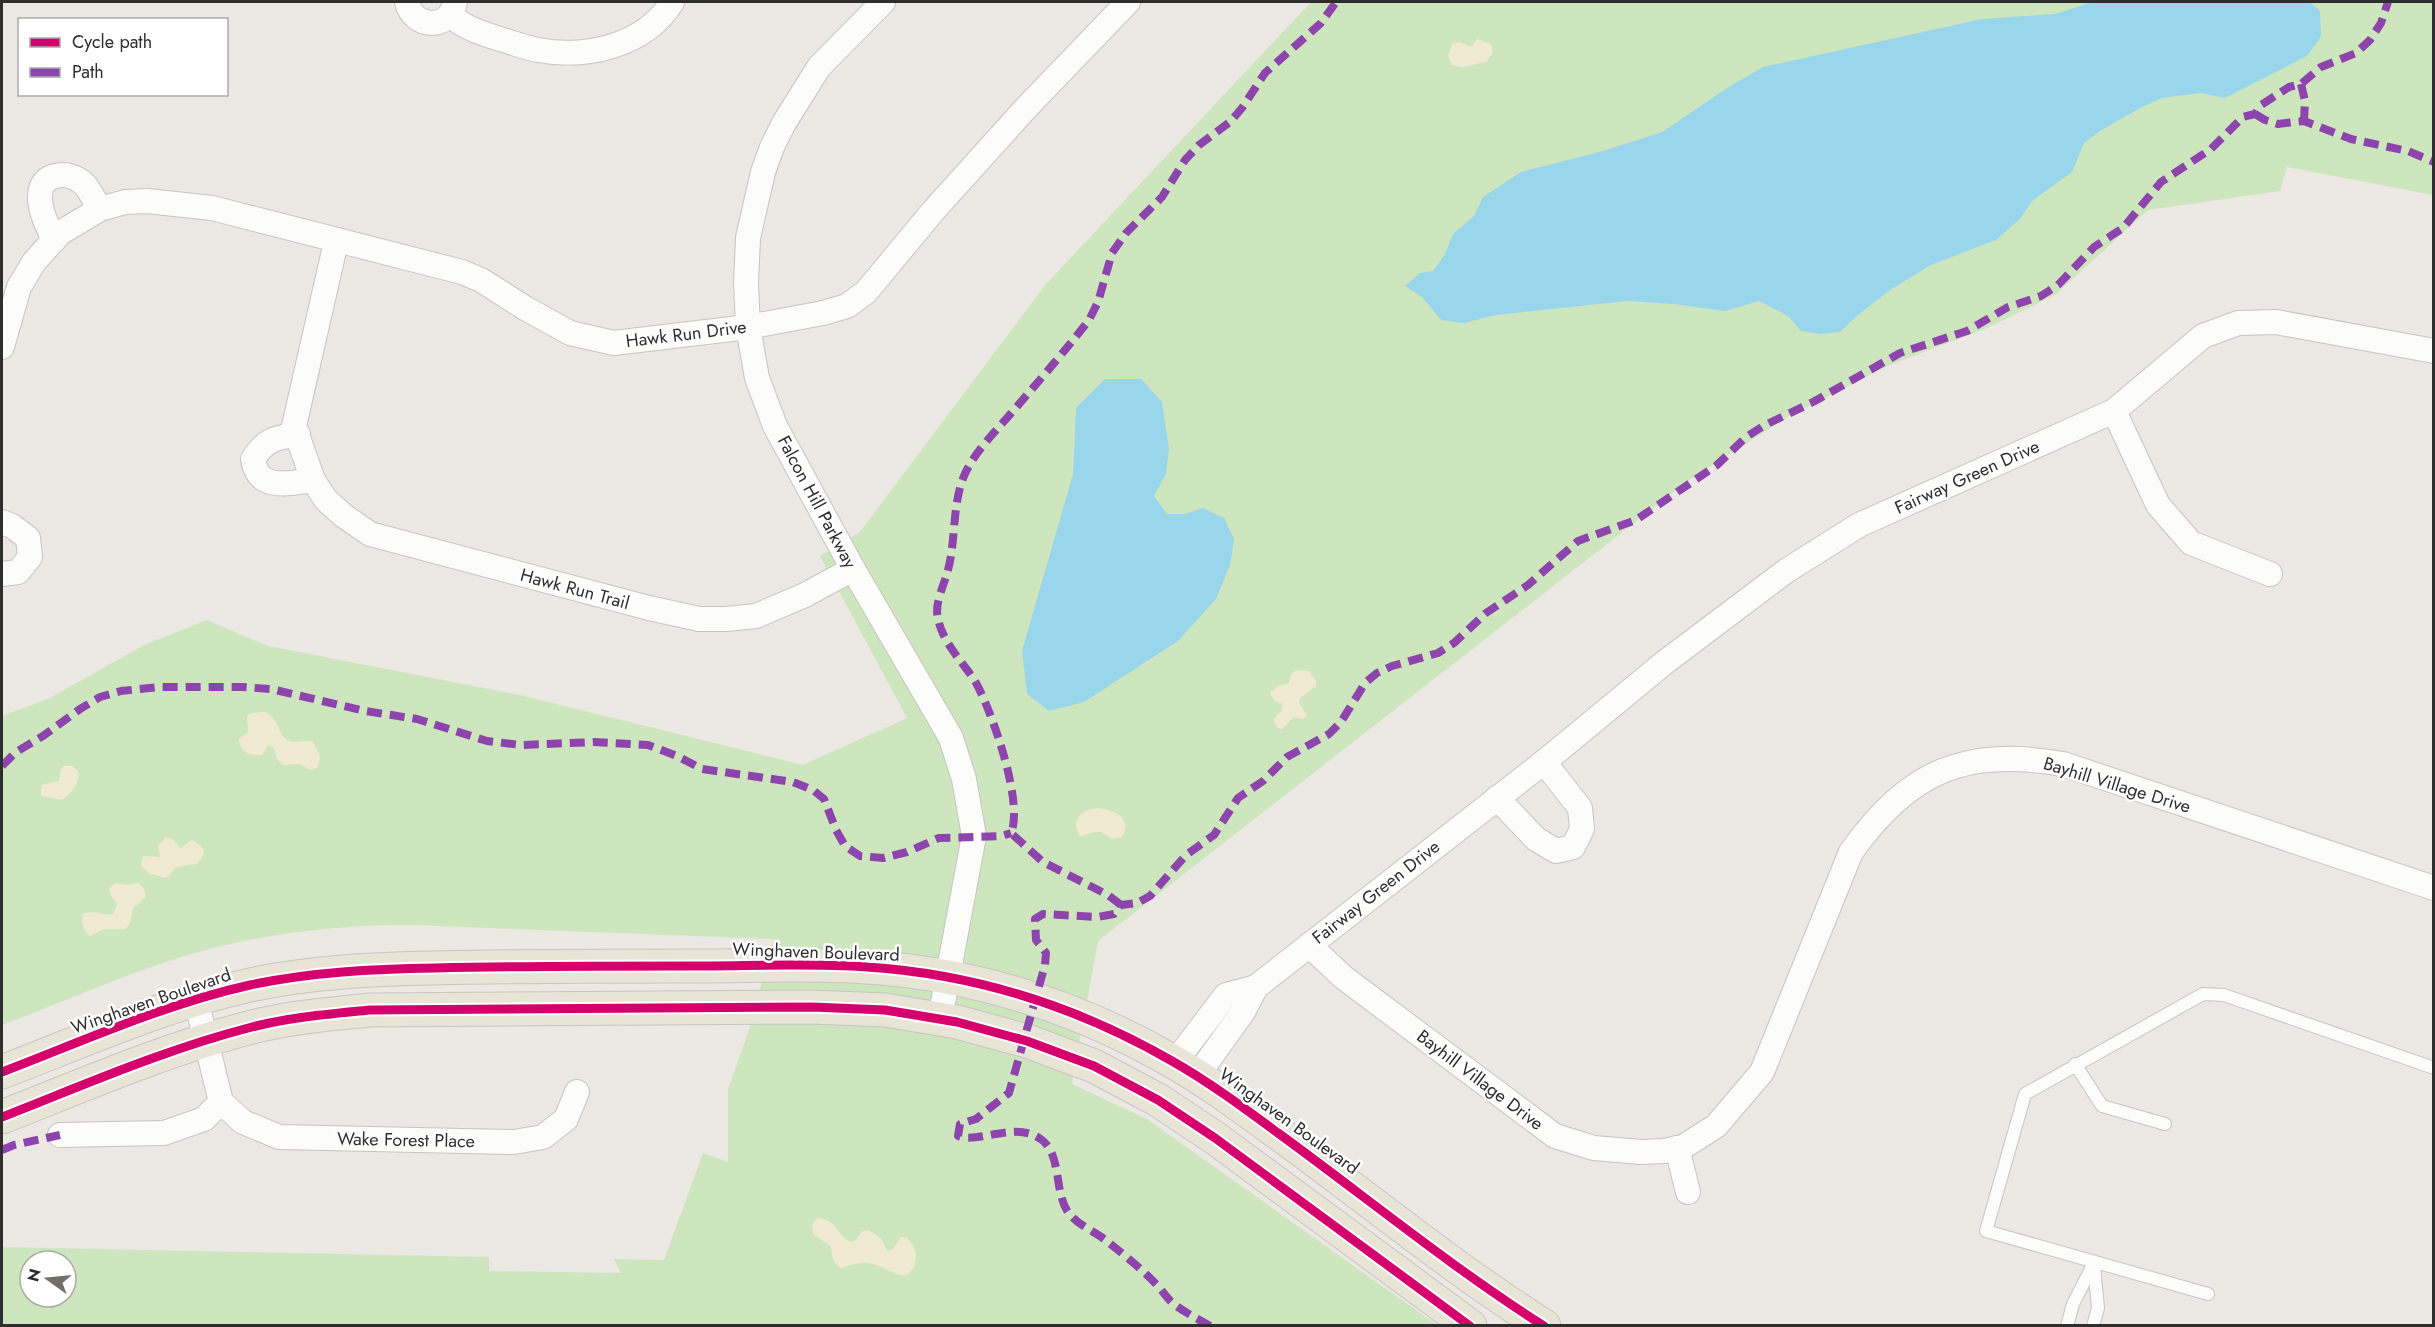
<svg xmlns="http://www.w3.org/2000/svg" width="2435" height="1327" viewBox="0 0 2435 1327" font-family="Jost,sans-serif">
	<rect width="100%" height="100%" fill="#ece8e4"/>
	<!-- green -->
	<path fill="#cee6be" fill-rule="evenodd" d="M 1311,2 L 2433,2 L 2433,195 L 2287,167 L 2280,191 L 2148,210 L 2055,295 L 1987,328 L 1890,365 L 1791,415 L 1688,481 L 1098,941 L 1072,1084 L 1147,1119 L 1437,1325 L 2,1325 L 2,1247 L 489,1257 L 489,1271 L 621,1273 L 614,1259 L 664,1260 L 703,1153 L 728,1162 L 728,1089 L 749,1030 L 773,939 L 411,925 C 352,925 296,930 239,942 C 157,959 79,996 2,1025 L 2,716 L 48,699 L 144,645 L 207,620 L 268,646 L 520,695 L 803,765 L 907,718 L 820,556 L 860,532 L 1046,284 ZM 30,1261 L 66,1261 L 66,1297 L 30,1297 Z"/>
	<!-- sand -->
	<g fill="#f0ead3">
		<polygon points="1477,39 1492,45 1492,54 1486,62 1463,67 1452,65 1448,56 1452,44 1459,42 1471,47"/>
		<polygon points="1297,670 1309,671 1316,681 1316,686 1300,698 1299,703 1307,715 1303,719 1294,717 1282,729 1278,728 1273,720 1282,710 1282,704 1274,700 1270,693 1278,686 1288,684 1292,673"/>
		<path d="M 265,712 C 282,721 277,736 289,741 C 297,744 305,739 313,742 L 320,756 L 318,767 C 309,773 308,767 299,764 C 294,763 289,766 283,765 L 277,759 L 274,748 L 268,745 L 262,755 C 250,756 239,752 239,739 L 248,732 L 247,716 L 252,713 Z"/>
		<path d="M 64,766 L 73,766 L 78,771 C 80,784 72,792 62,800 L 41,796 L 41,785 L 59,781 L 61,769 Z"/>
		<path d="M 1098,808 C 1114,810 1134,818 1122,837 L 1112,839 C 1096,827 1097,833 1080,836 C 1070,819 1081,810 1098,808 Z"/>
		<polygon points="166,837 174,840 180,848 192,840 201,846 204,851 203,856 197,864 176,867 169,876 165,878 149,873 141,866 143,856 160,857 158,846"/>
		<path d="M 116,883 L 128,885 L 138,883 L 144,888 L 146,897 L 133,908 L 130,923 L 126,929 L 105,929 L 90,936 C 84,933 80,920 83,914 C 93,909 102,916 113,914 L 117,904 L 111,896 L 109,888 Z"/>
		<path d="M 817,1218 C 838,1220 836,1235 851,1242 L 856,1240 L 862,1231 L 869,1230 L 881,1239 L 887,1250 L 892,1250 L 901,1237 L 907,1238 C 914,1245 918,1253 915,1263 C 909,1290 882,1263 868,1263 C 859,1262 849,1266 841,1268 C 832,1263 832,1256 831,1246 L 813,1234 L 812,1225 Z"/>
	</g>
	<!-- water -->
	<g fill="#99d6ec">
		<polygon points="2092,2 2310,2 2320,11 2321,37 2307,56 2225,98 2201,93 2162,98 2142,107 2100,131 2084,143 2072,172 2032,201 2020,219 1996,240 1931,265 1890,290 1858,315 1840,332 1820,334 1801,331 1788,316 1759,301 1725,311 1674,304 1627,301 1496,315 1464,323 1441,320 1422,297 1405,286 1420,273 1433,271 1445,254 1453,234 1474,216 1483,197 1521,172 1603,151 1662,132 1727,88 1763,67 1982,19 2055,14"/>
		<polygon points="1105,379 1141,379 1162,402 1169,449 1166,474 1154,496 1167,514 1186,514 1203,508 1224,518 1234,539 1230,565 1216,599 1178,641 1084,702 1049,711 1027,694 1022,651 1073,474 1076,408"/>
	</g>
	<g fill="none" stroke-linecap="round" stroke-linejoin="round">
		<defs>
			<g id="lane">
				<polyline points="2075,1064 2102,1106 2165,1124"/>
				<polyline points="2208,1294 1986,1231 2025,1094 2203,994 2224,995 2434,1068"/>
				<polyline points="2067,1326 2073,1304 2094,1263"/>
				<polyline points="2093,1326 2098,1308 2094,1266"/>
			</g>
			<g id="street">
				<path d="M 407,2 C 413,29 450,31 455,2"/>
				<polyline points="883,2 819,67 784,123 772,147 763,172 748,238 746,284 748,327 757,378 775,426 853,569 951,738 964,779 974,836 940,1018"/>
				<path d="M 450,15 C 464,28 484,34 503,40 C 514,43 526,48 538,50 C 586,59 645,46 672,2"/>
				<path d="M 54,240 C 48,227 39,210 40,195 C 41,171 71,170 85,185 C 91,192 95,202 100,209"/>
				<polyline points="336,242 294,426 313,480 326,500 344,516 370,534 649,608 699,619 726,619 756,616 805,595 853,569"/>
				<polyline points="2,347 19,287 34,262 52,242 60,233 100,209 125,202 147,201 212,208 462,272 481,280 525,308 570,333 614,343 748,327 823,313 847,306 866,292 934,210 1026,108 1128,2"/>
				<polyline points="2114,411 2158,505 2191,543 2270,574"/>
				<path d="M 298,434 C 275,438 266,439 253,459 C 258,492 288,483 313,480"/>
				<polyline points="2,522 12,526 28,538 30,557 18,572 2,574"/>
				<polyline points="1497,798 1536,839 1556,851 1573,847 1582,829 1580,808 1544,762"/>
				<path d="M 1309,945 L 1343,977 L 1555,1136 L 1594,1148 L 1641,1152 L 1664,1151 L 1683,1147 L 1716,1126 L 1762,1072 L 1851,852 C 1909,771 1964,747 2063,764 L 2434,888"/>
				<polyline points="196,1000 221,1102 243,1122 279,1137 514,1142 543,1137 566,1119 577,1092"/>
				<polyline points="1175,1062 1226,995 1256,987"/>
				<polyline points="1197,1076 1243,1012 1256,987 1544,762 1664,663 1786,571 1859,525 2114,411 2203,336 2238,323 2276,322 2434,351"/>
				<polyline points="60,1135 164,1133 204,1119 221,1102"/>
				<polyline points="1677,1148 1688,1192"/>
			</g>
			<g id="primary">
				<path d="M 2,1072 C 83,1041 165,1004 250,985 C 312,972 373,969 435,968 C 521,966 606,966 691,966 C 749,966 809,963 867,967 C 975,974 1078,1007 1172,1061 C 1209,1082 1244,1108 1278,1133 C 1366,1197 1451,1267 1544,1326"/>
				<path d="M 2,1117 C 84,1085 166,1049 252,1027 C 291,1017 331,1014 370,1010 L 812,1007 L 885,1010 L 957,1022 L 1027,1041 L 1094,1066 L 1158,1100 L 1215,1138 L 1470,1326"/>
			</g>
		</defs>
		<!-- lane casing -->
		<use href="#lane" stroke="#c5c4c5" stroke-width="14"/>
		<!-- street casing -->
		<use href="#street" stroke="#c5c4c5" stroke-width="26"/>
		<!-- primary casing -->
		<use href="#primary" stroke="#c6c5c4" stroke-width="35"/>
		<!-- lane -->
		<use href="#lane" stroke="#fcfcfb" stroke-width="12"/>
		<!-- street -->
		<use href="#street" stroke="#fcfcfb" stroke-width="24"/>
		<!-- primary -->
		<use href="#primary" stroke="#e8e4d6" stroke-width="33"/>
		<!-- quiet -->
		<g stroke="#8e44ad" stroke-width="8" stroke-dasharray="15 8" stroke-linecap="butt">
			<polyline points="2301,84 2305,101 2304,121"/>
			<polyline points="2255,114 2265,120 2278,124 2304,121 2351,139 2408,151 2434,162"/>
			<polyline points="2,766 16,752 43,736 80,709 100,697 121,691 160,687 242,687 271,689 365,711 417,719 487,741 521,745 594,742 648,745 677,756 702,769 793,782 813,790 824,799 836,830 845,846 860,856 883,858 907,852 939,838 1002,836 1011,833"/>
			<path d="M 1121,905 L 1108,895 L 1043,862 L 1011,833 C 1024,803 992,711 975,681 C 962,661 943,643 938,619 C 934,603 944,586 948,570 C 956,540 952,505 964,476 C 974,452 996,431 1013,411 C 1039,381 1065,351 1089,320 L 1098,302 L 1112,253 L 1126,233 L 1162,197 L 1185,160 L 1199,145 L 1230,122 L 1242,108 L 1265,73 L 1321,23 L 1336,2"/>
			<polyline points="2,1150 14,1145 60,1135"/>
			<path d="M 1210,1326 C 1198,1319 1186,1313 1175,1305 C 1167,1299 1163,1291 1156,1284 C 1142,1269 1124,1255 1108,1242 C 1095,1231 1078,1226 1068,1212 C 1054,1192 1062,1156 1042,1140 C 1016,1120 980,1144 958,1136 L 960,1124 L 976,1119 L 1009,1093 L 1045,965 L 1046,953 L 1036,940 L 1035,919 L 1043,914 L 1098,917 L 1114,914 L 1121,905 L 1137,903 L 1150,896 L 1186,855 L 1214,835 L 1238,798 L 1263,781 L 1287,757 L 1329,734 L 1341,722 L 1365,683 L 1377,673 L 1392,666 L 1438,653 L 1454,643 L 1486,613 L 1528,585 L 1578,541 L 1636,520 L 1717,465 L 1746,437 L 1765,425 L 1813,402 L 1900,353 L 1967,331 L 2008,307 L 2041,296 L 2058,285 L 2094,247 L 2123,228 L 2161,182 L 2211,149 L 2243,117 L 2255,114 L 2261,105 L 2289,87 L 2301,84 L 2321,67 L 2356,53 L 2370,40 L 2381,23 L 2388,2"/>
		</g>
		<defs>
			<g id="cycleway">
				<path d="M 2,1072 C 83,1041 165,1004 250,985 C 312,972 373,969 435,968 C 521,966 606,966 691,966 C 749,966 809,963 867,967 C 975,974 1078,1007 1172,1061 C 1209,1082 1244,1108 1278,1133 C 1366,1197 1451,1267 1544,1326"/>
				<path d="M 2,1117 C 84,1085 166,1049 252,1027 C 291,1017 331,1014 370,1010 L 812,1007 L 885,1010 L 957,1022 L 1027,1041 L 1094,1066 L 1158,1100 L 1215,1138 L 1470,1326"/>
			</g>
		</defs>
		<!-- cycleway casing -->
		<use href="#cycleway" stroke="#fff" stroke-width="13"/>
		<!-- cycleway -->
		<use href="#cycleway" stroke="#d6006c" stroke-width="9"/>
	</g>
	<g text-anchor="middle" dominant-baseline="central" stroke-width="5" stroke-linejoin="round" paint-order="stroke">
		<!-- street labels -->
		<g font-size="18" fill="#2e2e2e" stroke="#fff">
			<text transform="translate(686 334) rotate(-7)">Hawk Run Drive</text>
			<text transform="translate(1967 477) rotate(-24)">Fairway Green Drive</text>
			<text transform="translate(817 502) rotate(62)">Falcon Hill Parkway</text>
			<text transform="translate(575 589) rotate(15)">Hawk Run Trail</text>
			<text transform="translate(2117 785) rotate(17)">Bayhill Village Drive</text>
			<text transform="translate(1376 892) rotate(-38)">Fairway Green Drive</text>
			<text transform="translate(816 952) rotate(2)">Winghaven Boulevard</text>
			<text transform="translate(151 1001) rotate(-19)">Winghaven Boulevard</text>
			<text transform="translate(1480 1080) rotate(37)">Bayhill Village Drive</text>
			<text transform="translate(1289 1121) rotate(36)">Winghaven Boulevard</text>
			<text transform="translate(406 1140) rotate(1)">Wake Forest Place</text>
		</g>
	</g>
	<!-- border -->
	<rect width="2435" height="1327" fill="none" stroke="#2e2e2e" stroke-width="6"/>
	<!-- legend -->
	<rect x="18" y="18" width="210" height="78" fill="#ffffff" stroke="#ababab" stroke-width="1.5"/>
	<rect x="30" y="38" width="30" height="9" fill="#d6006c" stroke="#ababab" stroke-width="1.5"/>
	<text x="72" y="48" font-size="18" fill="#2e2e2e">Cycle path</text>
	<rect x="30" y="68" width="30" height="9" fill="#8e44ad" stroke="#ababab" stroke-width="1.5"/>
	<text x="72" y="78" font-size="18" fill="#2e2e2e">Path</text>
	<!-- north arrow -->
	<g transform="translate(48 1279) rotate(285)"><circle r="28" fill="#ffffff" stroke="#ababab" stroke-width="1.5"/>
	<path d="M0-4.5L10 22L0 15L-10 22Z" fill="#706f6e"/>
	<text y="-9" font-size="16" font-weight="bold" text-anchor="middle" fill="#2e2e2e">N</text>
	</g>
</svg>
